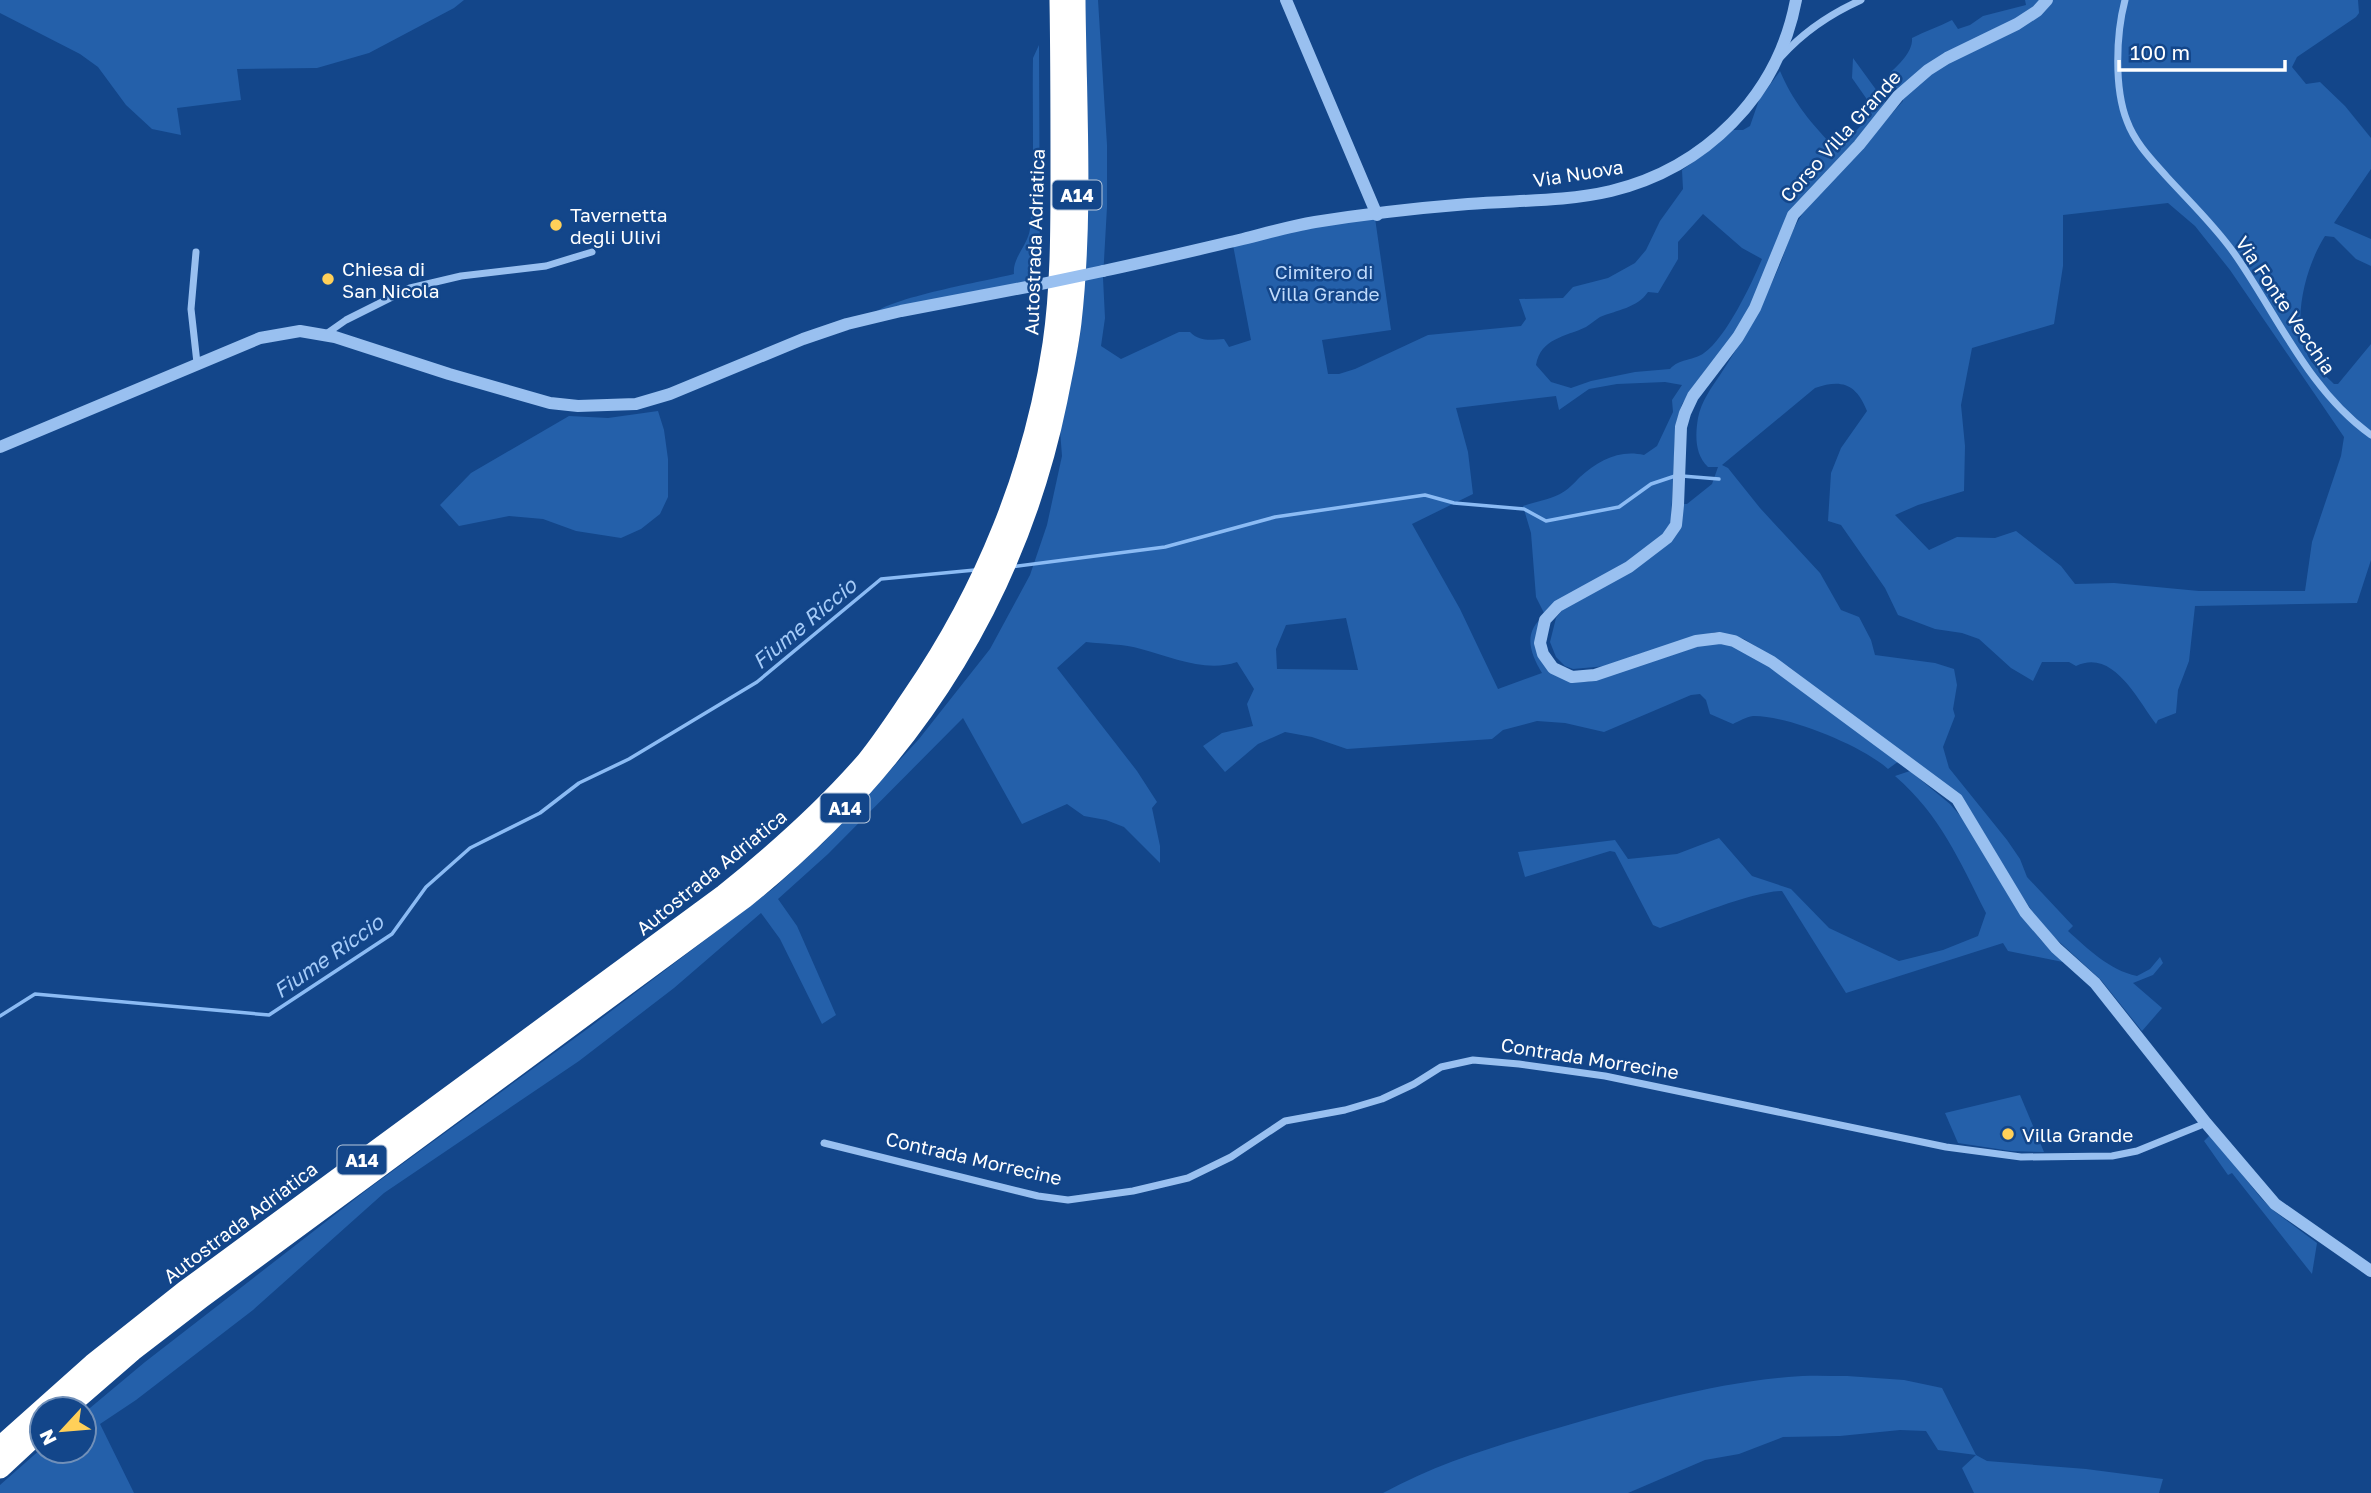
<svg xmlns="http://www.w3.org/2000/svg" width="2371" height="1493" viewBox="0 0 2371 1493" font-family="'Golos Text',sans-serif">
	<rect width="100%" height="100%" fill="#13468a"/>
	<!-- green -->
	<g fill="#2460aa" fill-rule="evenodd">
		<polygon points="0,0 464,0 454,8 369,53 317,68 237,69 241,100 177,108 181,135 152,129 126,105 98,67 80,54 0,13"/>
		<path d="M 1085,0 L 1098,0 L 1107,145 L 1107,207 L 1103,278 L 1105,318 L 1101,346 L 1121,359 L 1179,332 L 1190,332 C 1200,342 1211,340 1224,339 L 1229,347 L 1251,340 L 1233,245 L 1319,225 L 1375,218 L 1391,330 L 1322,340 L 1328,374 L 1339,374 L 1355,369 L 1428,335 L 1521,326 L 1526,319 L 1519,299 L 1563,298 L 1573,287 L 1608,278 L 1635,263 L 1646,250 L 1660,221 L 1683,189 L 1682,170 L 1707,152 L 1732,130 L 1743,130 L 1750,126 L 1759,100 L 1780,71 C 1793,101 1807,118 1829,142 L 1840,143 C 1853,134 1863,126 1871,112 L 1866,98 L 1852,78 L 1853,58 L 1885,102 L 1870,125 L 1794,207 L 1765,277 L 1735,335 L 1706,369 L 1682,404 L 1677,419 L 1675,436 L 1671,522 L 1663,535 L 1619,568 L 1556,604 L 1538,647 L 1572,682 L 1588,682 L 1606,677 L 1655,658 L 1711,643 L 1730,645 L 1751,650 L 1899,761 L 1888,769 C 1863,746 1787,715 1753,716 C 1746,717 1739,721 1733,724 L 1710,714 L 1706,700 L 1700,694 L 1691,695 L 1604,732 L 1565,723 L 1537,721 L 1503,730 L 1492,739 L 1347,749 L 1312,737 L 1285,732 L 1258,744 L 1225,772 L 1203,746 L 1222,733 L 1253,726 L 1247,704 L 1254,689 L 1237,662 C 1206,673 1172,657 1141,649 C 1124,644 1104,644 1086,642 L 1057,668 L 1137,771 L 1157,802 L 1152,808 L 1160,846 L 1160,863 L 1124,827 L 1106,820 L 1084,816 L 1067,804 L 1022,824 L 963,718 L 828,854 L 778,899 L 797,926 L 836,1015 L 822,1024 L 780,939 L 761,913 L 674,988 L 579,1061 L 384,1193 L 253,1310 L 136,1400 L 100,1424 L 134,1493 L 0,1493 L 0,1485 L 42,1448 L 42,1451 L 84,1451 L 84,1413 L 145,1362 L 368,1189 L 590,1027 L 774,888 L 824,842 L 919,739 L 990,649 L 1030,575 L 1047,525 L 1062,456 L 1060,430 L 1080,336 L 1087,235 L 1088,132 ZM 1703,214 L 1742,248 L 1762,259 C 1752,283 1726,338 1704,353 C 1693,361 1680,358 1670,369 L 1635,372 L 1591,381 L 1571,388 L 1551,382 L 1536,365 C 1541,338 1565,337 1586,327 C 1591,324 1595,320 1600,317 C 1617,310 1637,308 1648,292 L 1658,293 L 1678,259 L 1678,242 ZM 1665,382 L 1682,385 L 1672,400 L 1673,412 L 1657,446 L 1644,455 C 1619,449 1598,461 1580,477 C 1574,483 1568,490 1560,494 C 1548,500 1535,502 1523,506 L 1531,533 L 1536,597 L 1545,615 C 1523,632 1529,651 1542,673 L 1498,689 L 1460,609 L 1412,524 L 1473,494 L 1468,452 L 1456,408 L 1556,396 L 1559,410 L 1589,389 L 1617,384 ZM 1346,618 L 1358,670 L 1277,669 L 1276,649 L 1286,625 Z"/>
		<path d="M 2025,0 L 2358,0 L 2359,13 L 2356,17 L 2297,57 L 2292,67 L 2306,84 L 2320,82 L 2345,106 L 2371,138 L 2371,169 L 2334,223 L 2371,239 L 2371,266 L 2356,259 L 2334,237 L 2325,236 C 2305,267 2289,327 2311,361 C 2317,369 2327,377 2334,384 L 2338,384 L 2371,344 L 2371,560 L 2357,603 L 2195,606 L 2189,661 L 2178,690 L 2176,713 L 2158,720 L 2156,724 C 2137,699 2113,648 2076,666 L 2069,662 L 2042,662 L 2033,681 L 2011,668 L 1979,639 L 1962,633 L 1935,629 L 1898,615 L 1885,588 L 1841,525 L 1828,521 L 1831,473 L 1841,448 L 1867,411 C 1856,383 1841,379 1815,388 L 1722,465 L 1728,468 L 1760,508 L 1820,573 L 1841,610 L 1859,617 L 1871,640 L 1875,655 L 1935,663 L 1954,669 L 1957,685 L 1953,709 L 1955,716 L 1943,747 L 1949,768 L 2007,840 L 2020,859 L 2027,877 L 2073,926 L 2068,931 C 2088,949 2109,970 2137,976 L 2150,969 L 2160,957 L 2163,963 L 2153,975 L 2133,983 L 2162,1008 L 2142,1031 L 2101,980 L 2042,926 L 2016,887 L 1967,805 L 1789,667 L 1744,639 L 1715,632 L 1639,654 L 1607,666 L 1573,669 L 1565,666 L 1556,657 L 1550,642 L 1556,618 L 1563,609 L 1664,546 L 1682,504 L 1687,504 L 1712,484 L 1718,467 L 1708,467 C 1695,455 1695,436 1698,418 C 1701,402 1711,388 1720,375 C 1741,343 1759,311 1775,276 C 1785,255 1789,233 1803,213 L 1903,101 L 1889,74 C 1899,64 1913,52 1912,38 C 1925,31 1939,27 1952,20 L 1958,29 L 1970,25 L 1983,16 L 2026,5 ZM 2168,203 L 2195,226 L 2230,270 L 2344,437 L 2341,456 L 2312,542 L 2305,591 L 2199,591 L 2114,583 L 2075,584 L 2061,566 L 2016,531 L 1995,538 L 1957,537 L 1929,550 L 1895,515 L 1918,505 L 1964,491 L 1965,446 L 1961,405 L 1972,348 L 2054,324 L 2063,266 L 2063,215 Z"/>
		<path d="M 1039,45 L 1040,279 L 872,315 C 887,298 986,281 1014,274 C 1012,258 1028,245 1030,229 C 1035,172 1032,115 1033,58 Z"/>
		<polygon points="658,411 664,430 668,459 668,497 660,514 641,529 621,538 576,531 543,519 509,516 459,526 440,505 471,473 569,416 608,418"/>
		<path d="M 1910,771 L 1950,804 L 1963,819 L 2015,906 L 2040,939 L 2063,962 L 2008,951 L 2003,943 L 1846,993 L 1782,891 C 1751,892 1692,917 1660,928 L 1653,925 L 1615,852 L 1610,851 L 1525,877 L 1518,852 L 1615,840 L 1628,859 L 1677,854 L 1719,838 L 1752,876 L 1791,889 L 1829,928 L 1899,961 L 1943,950 L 1978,936 L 1986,913 C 1959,860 1941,816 1895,776 Z"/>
		<polygon points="2020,1095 2044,1152 2011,1151 1958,1143 1945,1113"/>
		<polygon points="2210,1135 2261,1198 2274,1211 2317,1243 2312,1274 2232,1173 2228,1175 2204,1141"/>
		<path d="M 1847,1376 L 1904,1380 L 1942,1388 L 1976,1455 L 1987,1461 L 2086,1469 L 2163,1479 L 2159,1493 L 1974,1493 L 1962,1468 L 1976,1455 L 1938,1450 L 1926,1431 L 1900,1430 L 1840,1436 L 1783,1437 L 1739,1454 L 1705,1460 L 1628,1493 L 1383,1493 C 1438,1463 1498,1445 1558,1428 C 1634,1406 1709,1384 1788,1377 C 1807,1375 1827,1376 1847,1376 Z"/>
	</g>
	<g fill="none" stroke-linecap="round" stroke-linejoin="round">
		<!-- stream -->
		<g stroke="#8bbbf4" stroke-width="3.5">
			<polyline points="1682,476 1719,479"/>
			<polyline points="1011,567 1165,547 1275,517 1425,495 1454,503 1524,509 1546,521 1619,507 1651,484 1675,476"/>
			<polyline points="0,1016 35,994 269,1015 392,934 426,887 470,848 540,813 579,783 629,759 757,682 881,579 975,570"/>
		</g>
		<!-- minor -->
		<g stroke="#99c0f0" stroke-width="7">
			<path d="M 2125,0 C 2116,34 2114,88 2127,121 C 2135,143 2152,160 2167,177 C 2189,201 2215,226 2234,253 C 2277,314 2308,390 2371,435"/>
			<path d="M 1781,57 C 1804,31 1830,14 1861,0"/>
			<polyline points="196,252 191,309 197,363"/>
			<polyline points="326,334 346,320 410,288 461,276 546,266 592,252"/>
			<polyline points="824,1143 1038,1196 1068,1200 1133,1191 1188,1178 1231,1157 1285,1121 1345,1110 1382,1099 1414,1084 1441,1067 1473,1060 1519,1064 1605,1076 1946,1147 2021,1157 2112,1156 2137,1151 2206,1123"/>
		</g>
		<!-- tertiary -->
		<g stroke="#99c0f0" stroke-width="12">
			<polyline points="1286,0 1377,215"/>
			<polyline points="2047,0 2037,11 2017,24 1947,58 1928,70 1898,96 1859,145 1793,215 1755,308 1738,337 1693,396 1685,413 1681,427 1678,505 1676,525 1667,538 1629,567 1558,606 1545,620 1540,643 1543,654 1553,668 1572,677 1595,675 1696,641 1720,638 1734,641 1772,662 1957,799 2025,912 2056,948 2095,983 2206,1123 2275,1204 2371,1271"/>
			<path d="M 1103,271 C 1150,261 1196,250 1243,239 C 1267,233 1291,226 1315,222 C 1365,214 1418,208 1468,204 C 1516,200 1564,202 1611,191 C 1705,168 1778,96 1796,0"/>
			<polyline points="0,447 260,338 300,331 335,337 449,374 550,403 578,406 636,404 670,394 803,339 847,324 901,311 1032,286"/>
		</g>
		<!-- motorway -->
		<g stroke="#fff" stroke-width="21">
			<path d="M 65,1409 L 132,1351 L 201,1298 L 744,898 C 906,768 1015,604 1057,400 C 1062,374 1068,348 1071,322 C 1083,216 1076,107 1075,0"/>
			<path d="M 0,1447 L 93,1364 L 185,1291 L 724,895 C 775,854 824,811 867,761 C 884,740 898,718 913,696 C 985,591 1034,471 1053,344 C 1061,289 1061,231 1061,175 C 1061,117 1061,58 1060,0"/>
			<polyline points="0,1468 42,1429"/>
		</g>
		<!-- tertiary-bridge -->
		<polyline stroke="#99c0f0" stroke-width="12" points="1032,286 1103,271"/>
	</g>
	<!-- markers -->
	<g fill="#ffd059" stroke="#13468a" stroke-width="2.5">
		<circle cx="556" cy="225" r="7"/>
		<circle cx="328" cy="279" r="7"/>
		<circle cx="2008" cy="1134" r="7"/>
	</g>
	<g text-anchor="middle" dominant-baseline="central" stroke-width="5" stroke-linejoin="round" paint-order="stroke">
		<!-- shield labels -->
		<g fill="#13468a" stroke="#b8c8dc" stroke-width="2">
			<rect x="1052.5" y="180.5" width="49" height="29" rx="5"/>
			<rect x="820.5" y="793.5" width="49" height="29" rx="5"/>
			<rect x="337.5" y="1145.5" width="49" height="29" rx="5"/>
		</g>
		<g font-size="18" font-weight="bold" fill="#fff">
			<text x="1077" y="195">A14</text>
			<text x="845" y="808">A14</text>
			<text x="362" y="1160">A14</text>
		</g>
		<!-- street labels -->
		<g font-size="19" fill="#fff" stroke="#13468a">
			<text transform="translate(1840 136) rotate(-48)">Corso Villa Grande</text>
			<text transform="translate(1578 173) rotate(-9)">Via Nuova</text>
			<text transform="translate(1034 242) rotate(-88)">Autostrada Adriatica</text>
			<text transform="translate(2286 305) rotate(56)">Via Fonte Vecchia</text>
			<text transform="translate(711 872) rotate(-39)">Autostrada Adriatica</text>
			<text transform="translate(1590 1058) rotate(9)">Contrada Morrecine</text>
			<text transform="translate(974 1158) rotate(13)">Contrada Morrecine</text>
			<text transform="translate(240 1222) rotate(-37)">Autostrada Adriatica</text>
		</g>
		<!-- poi labels -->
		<g font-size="19" fill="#fff" stroke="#13468a" text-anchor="start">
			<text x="570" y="214">Tavernetta<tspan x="570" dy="22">degli Ulivi</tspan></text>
			<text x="342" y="268">Chiesa di<tspan x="342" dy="22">San Nicola</tspan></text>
			<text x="2022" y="1134">Villa Grande</text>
		</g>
		<!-- park labels -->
		<g font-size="19" fill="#c0dbfc" stroke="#13468a">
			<text x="1324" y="271">Cimitero di<tspan x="1324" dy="22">Villa Grande</tspan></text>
		</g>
		<!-- water labels -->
		<g font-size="21" font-style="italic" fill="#a5cbf8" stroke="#13468a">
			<text transform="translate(804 623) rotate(-40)">Fiume Riccio</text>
			<text transform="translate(328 956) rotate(-35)">Fiume Riccio</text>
		</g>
	</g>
	<!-- north arrow -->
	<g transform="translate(63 1430) rotate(244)"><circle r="33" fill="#13468a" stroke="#7190b9" stroke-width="2"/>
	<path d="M0-5L12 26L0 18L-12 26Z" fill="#ffd059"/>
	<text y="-10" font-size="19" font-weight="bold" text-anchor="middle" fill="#ffffff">N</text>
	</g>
	<!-- scale -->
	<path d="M2119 60v10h166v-10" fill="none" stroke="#ffffff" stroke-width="3.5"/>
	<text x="2130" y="60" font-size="21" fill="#ffffff" stroke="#13468a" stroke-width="5" paint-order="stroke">100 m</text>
</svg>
